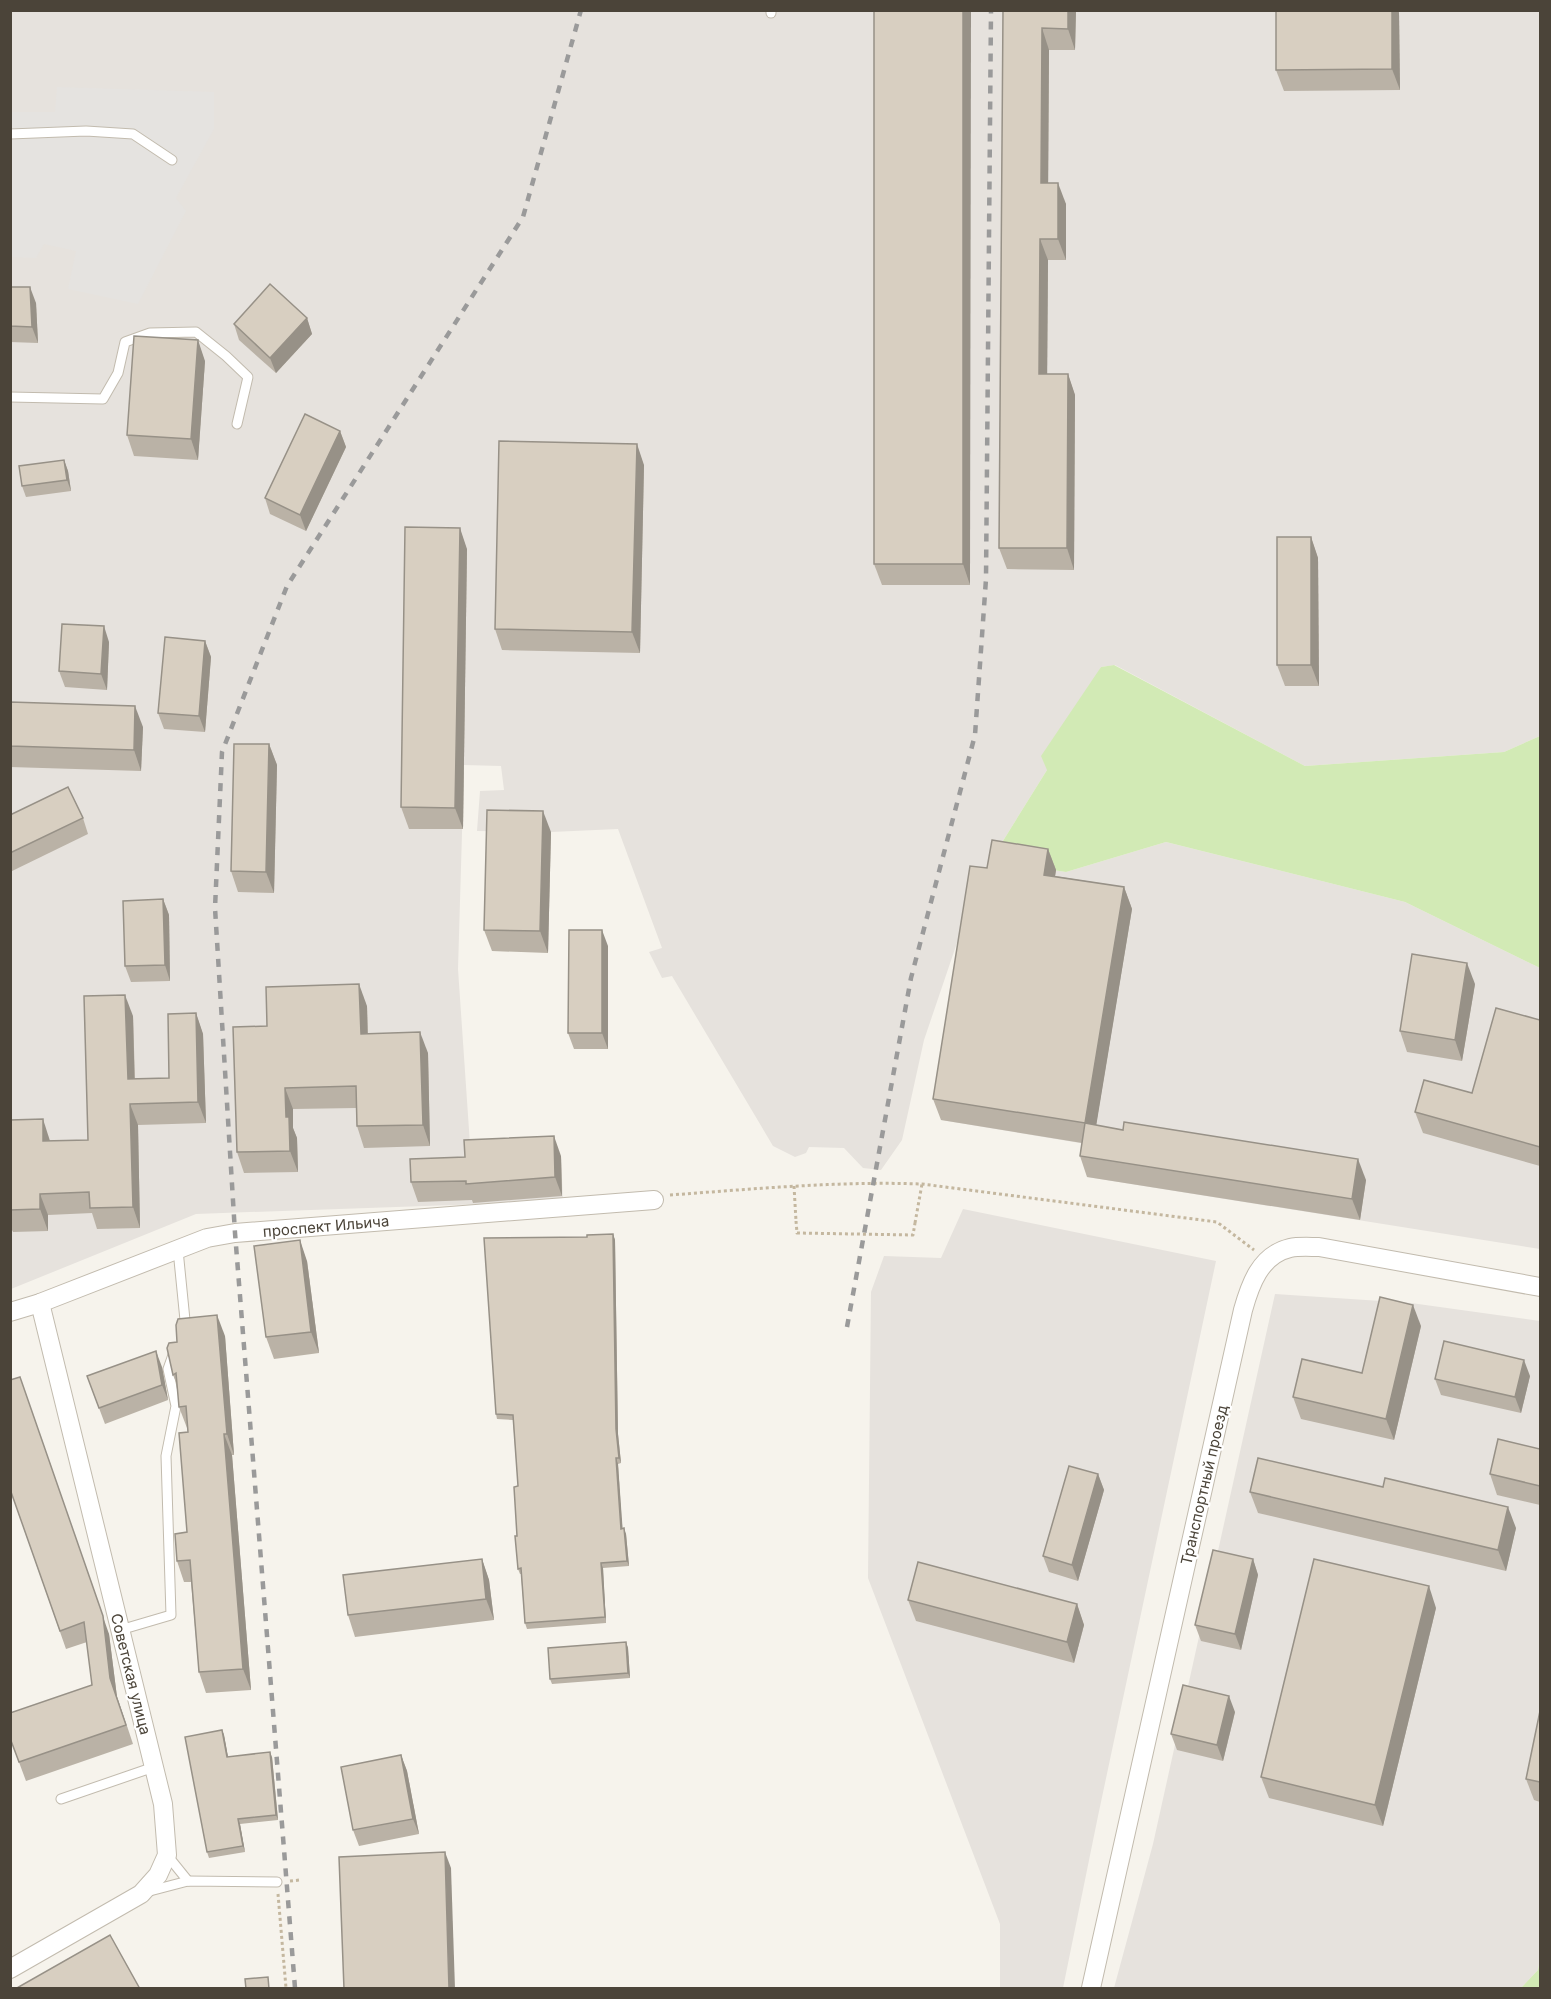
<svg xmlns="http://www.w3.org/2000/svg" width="1551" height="1999" viewBox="0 0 1551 1999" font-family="Inter,sans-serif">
	<rect width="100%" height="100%" fill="#f6f3ec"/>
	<!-- industrial -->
	<g fill="#e6e2dd">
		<polygon points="11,11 1540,11 1540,736 1504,752 1305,766 1115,665 1101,667 1047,770 978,881 924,1040 902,1140 881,1170 863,1168 844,1148 809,1147 806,1153 795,1157 773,1146 672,976 662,978 649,952 662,948 618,829 551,832 477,831 480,791 504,790 501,766 464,765 458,969 471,1159 561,1156 563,1201 196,1214 11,1289"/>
		<polygon points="1166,842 1405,902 1540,968 1540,1249 1087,1177 1092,1145 941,1120 1000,862 1066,872"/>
		<polygon points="963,1209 1216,1261 1098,1816 1063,1988 1000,1988 1000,1924 868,1578 871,1292 884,1256 941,1258"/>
		<polygon points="1275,1294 1411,1303 1540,1321 1540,1960 1538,1970 1521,1988 1114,1988 1153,1844"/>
	</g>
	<!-- green -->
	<g fill="#d2eab5">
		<polygon points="1114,665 1305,766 1504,752 1540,736 1540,968 1405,902 1166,842 1066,872 1000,862 978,881 1047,770 1041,756 1101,667"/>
		<polygon points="1540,1960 1540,1988 1521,1988 1538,1970"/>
	</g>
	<!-- parking -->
	<polygon fill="#e5e3e0" points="57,87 214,92 214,129 176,198 186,211 138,304 68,289 76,251 44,244 36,258 11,257 11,112 55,112"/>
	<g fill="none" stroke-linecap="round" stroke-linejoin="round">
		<defs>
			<g id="service">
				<polyline points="771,13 771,10"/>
				<polyline points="10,134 86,131 133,134 172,160"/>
				<polyline points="10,397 103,399 118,373 125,342 150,333 196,332 226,356 248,377 237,424"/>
				<polyline points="178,1250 185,1320 183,1327"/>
				<polyline points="120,1630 171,1615 166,1456 176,1406 168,1369 174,1352"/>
				<polyline points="61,1799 154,1767"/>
				<polyline points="167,1855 188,1881"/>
				<polyline points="146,1892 188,1881 277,1882"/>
			</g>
			<g id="minor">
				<polyline points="10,1312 40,1303 207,1238 235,1233 654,1200"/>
				<polyline points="10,1969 141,1894 158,1875 167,1855 163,1804 40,1303"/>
				<path d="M 1091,1988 L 1243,1310 C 1250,1285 1260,1255 1290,1248 C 1299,1246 1310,1247 1319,1247 L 1540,1287"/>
			</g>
		</defs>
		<!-- service casing -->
		<use href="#service" stroke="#c2bbae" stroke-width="11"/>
		<!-- minor casing -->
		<use href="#minor" stroke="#c2bbae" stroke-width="20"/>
		<!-- path -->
		<g stroke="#c4b79f" stroke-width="3" stroke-dasharray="3 3" stroke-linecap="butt">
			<polyline points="794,1186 796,1221"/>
			<path d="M 670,1195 C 754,1189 838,1181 922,1184 L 1217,1222 L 1254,1250"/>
			<polyline points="915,1223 922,1184"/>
			<polyline points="290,1881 300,1880"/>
			<polyline points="278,1894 286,1988"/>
		</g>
		<!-- service -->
		<use href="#service" stroke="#fff" stroke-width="9"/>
		<!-- minor -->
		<use href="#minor" stroke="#fff" stroke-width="18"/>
		<!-- rail -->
		<g stroke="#9a9a9a" stroke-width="4.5" stroke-dasharray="8 8" stroke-linecap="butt">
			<polyline points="847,1327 911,978 975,735 986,579 991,10"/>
			<polyline points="295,1988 235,1233 215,908 222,752 287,586 523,217 581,10"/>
		</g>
		<!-- path-bridge -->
		<polyline stroke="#c4b79f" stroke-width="3" stroke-dasharray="3 3" stroke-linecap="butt" points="796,1221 797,1233 913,1235 915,1223"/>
	</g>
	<!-- wall -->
	<g fill="#bab2a6">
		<polygon points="874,10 970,585 882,585 874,564"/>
		<polygon points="1003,10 1076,10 1075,50 1049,50 1048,183 1066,204 1066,260 1048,260 1047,374 1068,374 1075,395 1074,570 1007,569 999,548"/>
		<polygon points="1276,10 1398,10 1399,13 1400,90 1284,91 1276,70"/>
		<polygon points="10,287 36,303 38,343 10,342"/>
		<polygon points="307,318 312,334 276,373 239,340 234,324"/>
		<polygon points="205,361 198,460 134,456 127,435"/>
		<polygon points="340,431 346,447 306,531 270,514 265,498"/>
		<polygon points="64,460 68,471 71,491 26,497 22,486"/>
		<polygon points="644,465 640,653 502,650 495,629"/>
		<polygon points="1311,537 1318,558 1319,686 1285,686 1277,665"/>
		<polygon points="467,549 463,829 409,829 401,807"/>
		<polygon points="205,641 211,657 205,732 164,729 158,713"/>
		<polygon points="109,642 107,690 65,687 59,671"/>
		<polygon points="10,702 143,727 141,771 10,767"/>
		<polygon points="269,744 277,765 274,893 238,892 231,871"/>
		<polygon points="10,815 83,818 88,834 10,872"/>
		<polygon points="551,832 548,953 492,951 484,930"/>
		<polygon points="1048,849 1056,870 1055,876 1124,887 1132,909 1096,1125 1366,1180 1360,1220 1087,1177 1080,1156 1082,1143 941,1120 933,1099 987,868"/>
		<polygon points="163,899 169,915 170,981 131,982 125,966"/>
		<polygon points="608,946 608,1049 574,1049 568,1033"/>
		<polygon points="1475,984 1462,1061 1407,1052 1400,1031"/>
		<polygon points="367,1006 368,1033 428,1053 430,1146 364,1148 357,1126 356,1108 293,1109 293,1128 297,1138 298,1172 244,1173 237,1152 267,1026"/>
		<polygon points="196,1013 203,1034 206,1123 138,1125 140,1228 97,1229 92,1213 48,1215 48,1231 13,1232 10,1226 10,1120 50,1141 88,1140 133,1016 135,1079 169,1078"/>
		<polygon points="1540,1020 1540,1166 1423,1133 1415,1112 1472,1093"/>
		<polygon points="561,1156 562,1196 473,1203 472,1200 418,1202 411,1182"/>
		<polygon points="613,1234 615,1240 618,1434 621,1463 618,1464 622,1528 626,1534 629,1566 603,1568 606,1623 527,1629 525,1623 521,1574 520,1574 518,1569 518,1486 513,1420 497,1419 496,1414 587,1237"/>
		<polygon points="307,1261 319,1353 274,1359 266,1337"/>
		<polygon points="1421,1326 1394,1440 1301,1419 1293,1397 1362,1373"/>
		<polygon points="225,1336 234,1455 232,1455 251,1690 206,1693 199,1672 191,1582 184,1582 177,1561 187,1532 188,1432 187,1428 179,1407 178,1387 173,1375"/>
		<polygon points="162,1367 168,1400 105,1424 87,1376"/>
		<polygon points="1530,1376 1521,1413 1441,1395 1435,1379"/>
		<polygon points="1540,1449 1540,1505 1497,1495 1490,1474"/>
		<polygon points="1098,1474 1104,1490 1078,1581 1049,1572 1043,1556"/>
		<polygon points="10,1489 109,1634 117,1697 133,1744 26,1781 10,1738 92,1685 87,1642 66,1649"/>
		<polygon points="1250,1492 1516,1528 1506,1571 1258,1513"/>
		<polygon points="482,1559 489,1580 494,1620 355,1637 348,1615"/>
		<polygon points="1253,1559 1258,1575 1241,1650 1201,1641 1195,1625"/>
		<polygon points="908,1600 1077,1604 1084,1625 1074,1663 916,1621"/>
		<polygon points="1436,1608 1383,1826 1269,1798 1261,1777"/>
		<polygon points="626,1642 628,1648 630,1678 552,1684 550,1679"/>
		<polygon points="1540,1711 1540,1802 1534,1800 1526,1779"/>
		<polygon points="1235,1712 1223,1761 1177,1750 1171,1734"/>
		<polygon points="222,1730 224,1735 228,1757 272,1757 278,1820 240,1824 245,1852 209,1858 207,1852"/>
		<polygon points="401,1755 407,1771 419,1834 359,1846 353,1830"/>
	</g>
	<!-- shaded-wall -->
	<g fill="#979187">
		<polygon points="963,10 971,10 970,585 963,564"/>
		<polygon points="1068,10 1076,10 1075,50 1068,29"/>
		<polygon points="1392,10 1398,10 1399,13 1400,90 1392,69"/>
		<polygon points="1042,28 1049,50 1048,204 1041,183"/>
		<polygon points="1058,183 1066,204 1066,260 1058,239"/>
		<polygon points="1040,239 1048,260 1047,395 1039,374"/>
		<polygon points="30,287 36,303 38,343 32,327"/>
		<polygon points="307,318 312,334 276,373 270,358"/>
		<polygon points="198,340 205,361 198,460 191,439"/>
		<polygon points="1068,374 1075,395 1074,570 1067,548"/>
		<polygon points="340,431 346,447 306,531 300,515"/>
		<polygon points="637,444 644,465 640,653 632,632"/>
		<polygon points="64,460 68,471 71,491 67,480"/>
		<polygon points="460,528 467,549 463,829 455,808"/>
		<polygon points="1311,537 1318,558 1319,686 1311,665"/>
		<polygon points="104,626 109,642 107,690 101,674"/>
		<polygon points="205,641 211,657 205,732 199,716"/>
		<polygon points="135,706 143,727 141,771 134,750"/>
		<polygon points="269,744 277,765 274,893 266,872"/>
		<polygon points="543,811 551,832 548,953 540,931"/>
		<polygon points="1048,849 1056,870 1052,896 1044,875"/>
		<polygon points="1124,887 1132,909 1093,1145 1085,1123"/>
		<polygon points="163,899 169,915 170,981 165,965"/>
		<polygon points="602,930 608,946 608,1049 602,1033"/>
		<polygon points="1467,963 1475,984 1462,1061 1455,1040"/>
		<polygon points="359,984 367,1006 368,1055 361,1034"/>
		<polygon points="125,995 133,1016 135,1100 128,1079"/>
		<polygon points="196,1013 203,1034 206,1123 198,1102"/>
		<polygon points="420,1032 428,1053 430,1146 423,1125"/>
		<polygon points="285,1088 293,1109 293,1128 297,1138 298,1172 290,1151 286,1117"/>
		<polygon points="130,1104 138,1125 140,1228 133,1207"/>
		<polygon points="43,1119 50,1141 43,1141"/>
		<polygon points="554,1136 561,1156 562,1196 555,1177"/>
		<polygon points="1358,1159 1366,1180 1360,1220 1352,1199"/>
		<polygon points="40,1194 48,1215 48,1231 40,1209"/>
		<polygon points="613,1234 615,1240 618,1434 621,1463 619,1458 616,1429"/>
		<polygon points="300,1240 307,1261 319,1353 311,1332"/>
		<polygon points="1413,1305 1421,1326 1394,1440 1386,1419"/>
		<polygon points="217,1315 225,1336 234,1455 227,1434"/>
		<polygon points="156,1351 162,1367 168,1400 162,1385"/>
		<polygon points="1524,1360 1530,1376 1521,1413 1515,1397"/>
		<polygon points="20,1377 109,1634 117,1697 133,1744 110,1678"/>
		<polygon points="224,1434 232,1455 251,1690 243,1669"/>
		<polygon points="616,1458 618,1464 623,1534 621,1529"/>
		<polygon points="1098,1474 1104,1490 1078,1581 1072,1565"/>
		<polygon points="1508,1507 1516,1528 1506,1571 1498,1550"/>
		<polygon points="624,1528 626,1534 629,1566 627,1561"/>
		<polygon points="482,1559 489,1580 494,1620 486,1599"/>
		<polygon points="1253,1559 1258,1575 1241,1650 1235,1634"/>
		<polygon points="601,1563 603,1568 606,1623 605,1617"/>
		<polygon points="1429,1586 1436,1608 1383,1826 1375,1805"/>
		<polygon points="1077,1604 1084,1625 1074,1663 1067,1642"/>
		<polygon points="626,1642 628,1648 630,1678 628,1673"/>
		<polygon points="1229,1696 1235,1712 1223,1761 1217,1745"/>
		<polygon points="222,1730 224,1735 229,1762 227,1757"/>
		<polygon points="270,1752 272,1757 278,1820 276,1815"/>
		<polygon points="401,1755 407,1771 419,1834 413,1819"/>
		<polygon points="238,1819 240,1824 245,1852 243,1846"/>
		<polygon points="445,1852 451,1868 455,1989 449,1989"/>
	</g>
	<!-- building -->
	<g fill="#d8cfc1" stroke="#979187" stroke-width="1.5">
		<rect x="874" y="10" width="89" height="554"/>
		<polygon points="1003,10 1068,10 1068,29 1042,28 1041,183 1058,183 1058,239 1040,239 1039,374 1068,374 1067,548 999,548"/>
		<polygon points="1276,10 1392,10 1392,69 1276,70"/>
		<polygon points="270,284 307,318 270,358 234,324"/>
		<polygon points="10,287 30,287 32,327 10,326"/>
		<polygon points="134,336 198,340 191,439 127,435"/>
		<polygon points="305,414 340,431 300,515 265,498"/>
		<polygon points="499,441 637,444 632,632 495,629"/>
		<polygon points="64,460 67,480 22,486 19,466"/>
		<polygon points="405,527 460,528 455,808 401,807"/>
		<rect x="1277" y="537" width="34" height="128"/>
		<polygon points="62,624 104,626 101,674 59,671"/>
		<polygon points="165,637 205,641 199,716 158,713"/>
		<polygon points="10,702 135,706 134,750 10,746"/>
		<polygon points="234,744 269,744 266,872 231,871"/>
		<polygon points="68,787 83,818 10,853 10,815"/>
		<polygon points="487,810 543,811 540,931 484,930"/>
		<polygon points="992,840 1048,849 1044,875 1124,887 1085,1123 933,1099 970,866 987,868"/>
		<polygon points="163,899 165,965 125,966 123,901"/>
		<polygon points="569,930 602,930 602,1033 568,1033"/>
		<polygon points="1412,954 1467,963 1455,1040 1400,1031"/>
		<polygon points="359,984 361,1034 420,1032 423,1125 357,1126 356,1086 285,1088 286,1117 289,1117 290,1151 237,1152 233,1027 267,1026 266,987"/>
		<polygon points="125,995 128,1079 169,1078 168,1014 196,1013 198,1102 130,1104 133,1207 90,1208 89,1192 40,1194 40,1209 10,1210 10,1120 43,1119 43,1141 88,1140 84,996"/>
		<polygon points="1496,1008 1540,1020 1540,1147 1415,1112 1424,1080 1472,1093"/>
		<polygon points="1124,1122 1358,1159 1352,1199 1080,1156 1085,1123 1123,1130"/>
		<polygon points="554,1136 555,1177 466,1184 466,1181 411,1182 410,1159 465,1157 464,1140"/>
		<polygon points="613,1234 616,1429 619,1458 616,1458 621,1529 624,1528 627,1561 601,1563 605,1617 525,1623 521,1568 518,1569 515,1536 517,1536 514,1487 518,1486 513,1415 496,1414 484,1238 587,1237 587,1235"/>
		<polygon points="300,1240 311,1332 266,1337 254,1246"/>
		<polygon points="1380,1297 1413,1305 1386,1419 1293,1397 1302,1359 1362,1373"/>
		<polygon points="217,1315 227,1434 224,1434 243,1669 199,1672 190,1560 177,1561 175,1534 187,1532 179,1433 188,1432 186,1406 179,1407 176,1373 173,1375 167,1348 169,1343 177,1342 176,1325 178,1319"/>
		<polygon points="1444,1341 1524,1360 1515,1397 1435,1379"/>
		<polygon points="156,1351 162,1385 99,1408 87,1376"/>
		<polygon points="20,1377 103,1616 110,1678 126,1725 19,1762 10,1738 10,1713 92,1685 84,1622 60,1631 10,1489 10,1380"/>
		<polygon points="1498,1439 1540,1449 1540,1486 1490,1474"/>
		<polygon points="1258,1458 1383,1487 1385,1478 1508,1507 1498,1550 1250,1492"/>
		<polygon points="1069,1466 1098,1474 1072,1565 1043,1556"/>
		<polygon points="1213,1550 1253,1559 1235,1634 1195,1625"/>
		<polygon points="482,1559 486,1599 348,1615 343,1575"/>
		<polygon points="1314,1559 1429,1586 1375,1805 1261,1777"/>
		<polygon points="918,1562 1077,1604 1067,1642 908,1600"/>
		<polygon points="626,1642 628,1673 550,1679 548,1648"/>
		<polygon points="1183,1685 1229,1696 1217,1745 1171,1734"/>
		<polygon points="1540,1711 1540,1782 1526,1779"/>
		<polygon points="222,1730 227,1757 270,1752 276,1815 238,1819 243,1846 207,1852 185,1737"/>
		<polygon points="401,1755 413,1819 353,1830 341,1767"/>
		<polygon points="445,1852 449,1989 344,1989 339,1857"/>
		<polygon points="110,1935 140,1989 15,1989"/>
		<polygon points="268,1977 269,1989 246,1989 245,1979"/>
	</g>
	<g text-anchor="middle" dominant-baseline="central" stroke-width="4.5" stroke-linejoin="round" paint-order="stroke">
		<!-- street labels -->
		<g font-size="15" fill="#4b4439" stroke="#fff">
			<text transform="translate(326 1226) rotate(-5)">проспект Ильича</text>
			<text transform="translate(1204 1485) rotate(-77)">Транспортный проезд</text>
			<text transform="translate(131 1674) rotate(76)">Советская улица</text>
		</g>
	</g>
	<!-- border -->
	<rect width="1551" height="1999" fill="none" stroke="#4b4439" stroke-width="24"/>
</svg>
